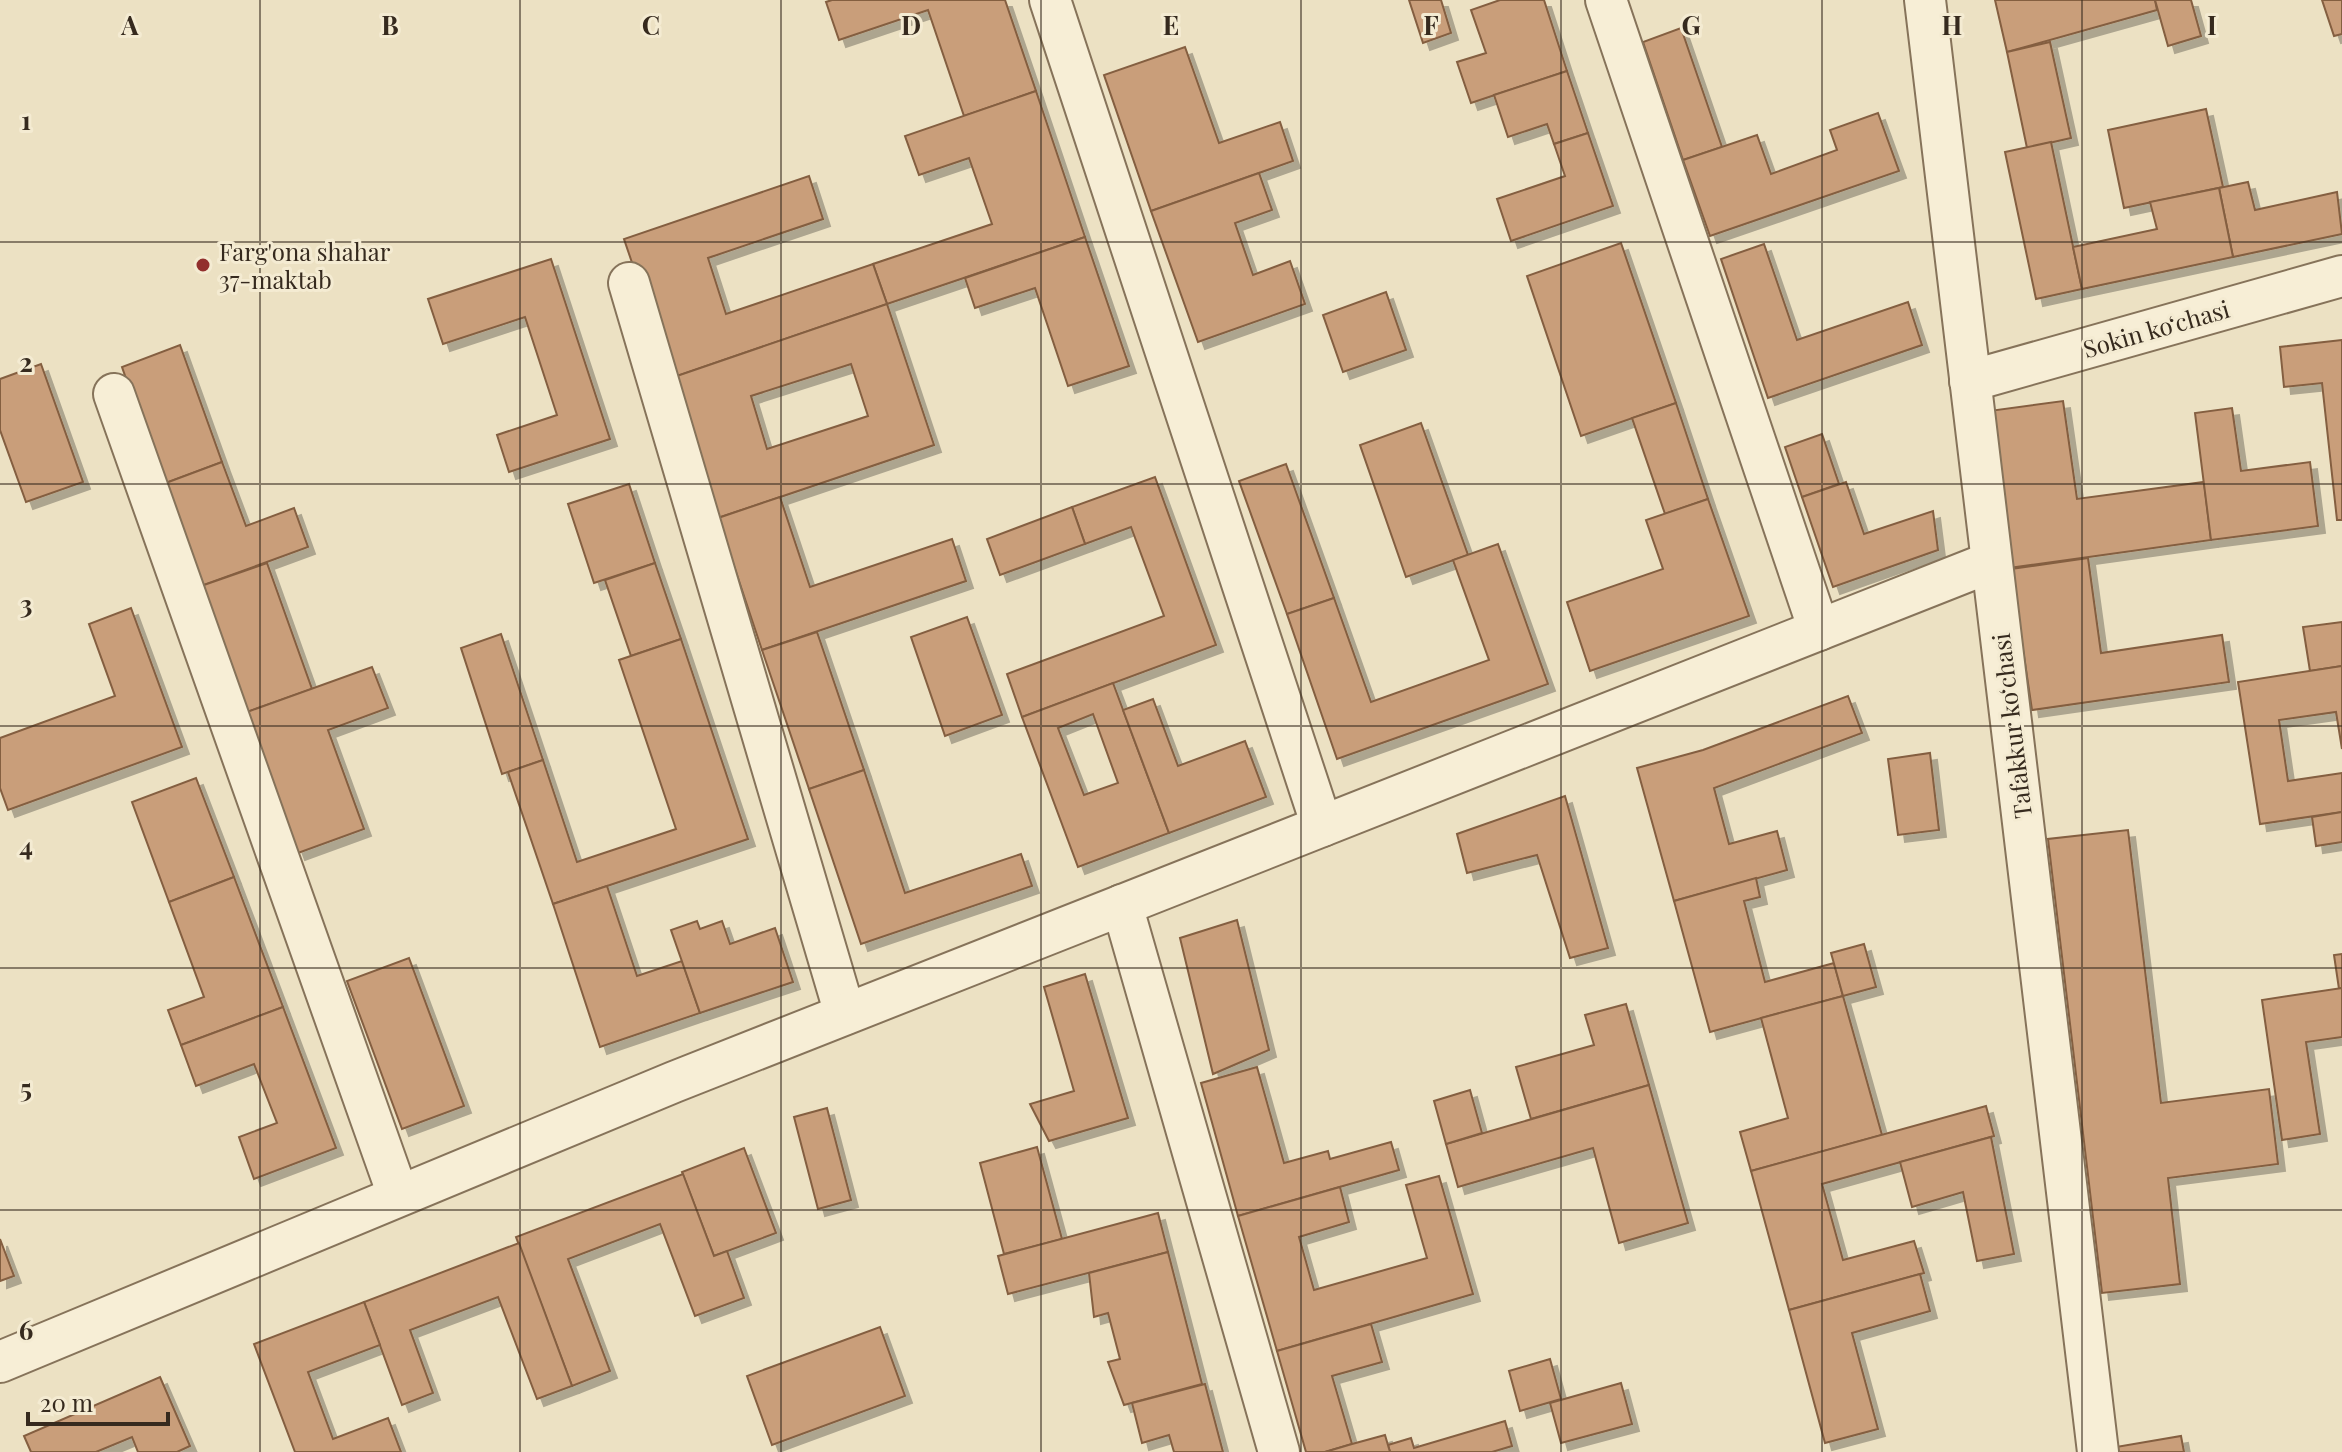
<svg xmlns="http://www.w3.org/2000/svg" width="2342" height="1452" viewBox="0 0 2342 1452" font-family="'Playfair Display',serif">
	<defs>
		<filter id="shadow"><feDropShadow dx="7" dy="7" stdDeviation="0" flood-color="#0004"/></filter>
	</defs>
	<rect width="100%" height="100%" fill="#ece1c3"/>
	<!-- building -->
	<g fill="#c99e7a" stroke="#845e41" stroke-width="2" fill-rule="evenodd" filter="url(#shadow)">
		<polygon points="832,0 1005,0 1036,91 964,116 928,10 839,40 826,2"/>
		<polygon points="1409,0 1441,0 1451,33 1423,43"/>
		<polygon points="1500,0 1544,0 1567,71 1471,103 1457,62 1486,53 1471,10"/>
		<polygon points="1995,0 2155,0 2157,10 2007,52"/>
		<polygon points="2155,0 2191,0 2201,36 2168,46"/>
		<polygon points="2322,0 2342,0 2342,34 2334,36"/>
		<polygon points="1681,28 1722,147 1683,160 1643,42"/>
		<polygon points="2050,42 2071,138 2027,148 2007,52"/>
		<polygon points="1185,47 1219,143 1280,122 1293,161 1151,211 1104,75"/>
		<polygon points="1567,71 1588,133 1554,144 1547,124 1508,137 1494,95"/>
		<polygon points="1036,91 1085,237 887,304 873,264 992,224 969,158 919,175 905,136"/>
		<polygon points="2206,109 2223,187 2124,208 2108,130"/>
		<polygon points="1878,113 1899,171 1710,236 1683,160 1757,135 1771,174 1837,150 1830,130"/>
		<polygon points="1588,133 1613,206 1511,241 1497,199 1565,176 1554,144"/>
		<polygon points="2051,142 2082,289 2036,299 2005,152"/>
		<polygon points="1259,173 1272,210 1235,223 1253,275 1290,261 1305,304 1198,342 1151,211"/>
		<polygon points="809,176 823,219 708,258 726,314 873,264 887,304 671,378 624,239"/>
		<polygon points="2248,182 2255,210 2337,192 2342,234 2233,257 2219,188"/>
		<polygon points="2219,188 2233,257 2082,289 2073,247 2157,229 2150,202"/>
		<polygon points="1085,237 1129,366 1068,386 1035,288 975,308 965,278"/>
		<polygon points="1621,243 1676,403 1581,436 1527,276"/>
		<polygon points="1764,244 1797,340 1908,302 1922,345 1768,398 1721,259"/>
		<polygon points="551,259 610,439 509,472 497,435 557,415 525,317 443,344 428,299"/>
		<polygon points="1386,292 1406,350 1343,372 1323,315"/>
		<path d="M 887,304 L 934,445 L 718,518 L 671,378 ZM 851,364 L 868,416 L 767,449 L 751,396 Z"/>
		<polygon points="2342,340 2342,520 2337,520 2322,383 2284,387 2280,347"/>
		<polygon points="180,345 222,462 163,484 122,367"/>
		<polygon points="41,364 83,482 26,502 0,430 0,379"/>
		<polygon points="2063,401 2077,499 2204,482 2211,540 2009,568 1989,411"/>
		<polygon points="1676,403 1708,499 1665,514 1632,418"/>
		<polygon points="2232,408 2241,471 2310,462 2318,526 2211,540 2195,413"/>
		<polygon points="1421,423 1468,555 1406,577 1360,445"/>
		<polygon points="1822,434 1839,484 1802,497 1785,447"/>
		<polygon points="222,462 246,526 294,508 308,547 201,586 163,484"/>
		<polygon points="1286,464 1334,598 1287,614 1239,481"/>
		<polygon points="1155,477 1216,645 1022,717 1007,674 1164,616 1131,527 1085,544 1072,507"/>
		<polygon points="1846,482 1864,534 1933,511 1938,550 1833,587 1802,497"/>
		<polygon points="629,484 655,563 594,583 568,504"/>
		<polygon points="780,497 810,587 952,539 966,581 762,650 718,518"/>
		<polygon points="1708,499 1749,616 1590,671 1567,602 1663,569 1646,520"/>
		<polygon points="1072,507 1085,544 1000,575 987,539"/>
		<polygon points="1498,544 1548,684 1337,759 1287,614 1334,598 1371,702 1489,660 1453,560"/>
		<polygon points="2088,558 2101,653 2222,635 2229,682 2032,710 2011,569"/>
		<polygon points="267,563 312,689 247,712 201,586"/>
		<polygon points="655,563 681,639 631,656 605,580"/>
		<polygon points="131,608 182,747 8,810 0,788 0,738 115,696 89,624"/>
		<polygon points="967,617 1002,715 945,736 911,637"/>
		<polygon points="2342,622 2342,666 2310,671 2303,627"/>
		<polygon points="817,632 864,770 809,789 762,650"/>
		<polygon points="501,634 543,760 502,774 461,648"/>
		<polygon points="681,639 748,839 553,904 508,772 543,760 577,862 676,829 619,660"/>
		<polygon points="2342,666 2342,749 2336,712 2279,720 2288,781 2342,773 2342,812 2260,824 2238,682"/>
		<polygon points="372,667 388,708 328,730 364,829 298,853 247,712"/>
		<path d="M 1113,683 L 1169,833 L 1078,867 L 1022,717 ZM 1093,714 L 1118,783 L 1084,795 L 1058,728 Z"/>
		<polygon points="1848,696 1862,733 1714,788 1729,844 1777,831 1787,870 1674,901 1637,768 1703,750"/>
		<polygon points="1153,699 1178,766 1245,741 1266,797 1169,833 1123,710"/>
		<polygon points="1930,753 1939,830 1898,835 1888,759"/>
		<polygon points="864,770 905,893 1021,854 1032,886 861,944 809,789"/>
		<polygon points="196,778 234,877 169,902 132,802"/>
		<polygon points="1565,796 1608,948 1570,958 1537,855 1467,873 1457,834"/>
		<polygon points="2342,812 2342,842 2316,846 2312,817"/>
		<polygon points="2128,830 2161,1103 2269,1089 2278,1164 2168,1178 2180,1284 2102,1293 2048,839"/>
		<polygon points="234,877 283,1007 181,1045 168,1010 204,997 169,902"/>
		<polygon points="1756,878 1760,897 1744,901 1765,982 1834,963 1843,996 1710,1032 1674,901"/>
		<polygon points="607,886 637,976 682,961 700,1013 600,1047 553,904"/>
		<polygon points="1237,920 1269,1050 1213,1074 1180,938"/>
		<polygon points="697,921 700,929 722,921 730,944 775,928 793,982 700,1013 671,930"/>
		<polygon points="1864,944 1876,987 1843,996 1831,953"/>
		<polygon points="2342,954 2342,988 2339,989 2334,955"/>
		<polygon points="409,958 464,1106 402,1129 347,981"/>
		<polygon points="1085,974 1128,1118 1049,1141 1030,1104 1074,1091 1044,987"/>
		<polygon points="2342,988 2342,1037 2306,1042 2320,1134 2282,1140 2262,1000"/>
		<polygon points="1843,996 1882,1135 1751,1171 1740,1132 1788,1118 1761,1018"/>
		<polygon points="1626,1004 1649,1085 1531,1119 1516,1067 1594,1045 1585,1015"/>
		<polygon points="283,1007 336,1148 254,1179 239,1137 277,1123 254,1064 196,1086 181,1045"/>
		<polygon points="1257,1067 1284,1163 1328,1151 1330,1159 1391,1142 1399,1170 1238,1216 1201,1083"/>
		<polygon points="1649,1085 1688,1223 1619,1243 1593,1148 1458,1187 1446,1144"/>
		<polygon points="1470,1090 1482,1133 1446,1144 1434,1101"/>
		<polygon points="1986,1106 1994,1136 1822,1184 1843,1260 1914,1241 1924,1273 1789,1310 1751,1171"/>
		<polygon points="827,1108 851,1200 818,1209 794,1117"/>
		<polygon points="1991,1137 2014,1254 1977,1261 1963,1192 1912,1207 1900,1162"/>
		<polygon points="1037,1147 1062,1239 1004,1254 980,1163"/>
		<polygon points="744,1148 776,1233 714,1256 682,1172"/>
		<polygon points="683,1174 714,1256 727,1251 744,1298 695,1316 660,1224 568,1259 610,1371 572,1386 516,1237"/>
		<polygon points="1439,1176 1473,1294 1277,1351 1238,1216 1340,1187 1349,1222 1299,1237 1314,1290 1427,1258 1406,1185"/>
		<polygon points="1158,1213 1168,1252 1008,1294 998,1256"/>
		<polygon points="0,1239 14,1276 0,1281"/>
		<polygon points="519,1243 572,1386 537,1399 498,1297 410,1330 433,1393 402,1405 364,1302"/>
		<polygon points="1168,1252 1202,1384 1124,1405 1108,1362 1120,1359 1108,1313 1094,1317 1089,1273"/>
		<polygon points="1920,1274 1930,1311 1852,1333 1878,1429 1825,1443 1789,1310"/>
		<polygon points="364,1302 380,1345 308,1372 333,1439 388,1418 401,1452 295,1452 254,1344"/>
		<polygon points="1371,1324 1382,1362 1332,1376 1352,1444 1325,1452 1306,1452 1277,1351"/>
		<polygon points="880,1327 905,1396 772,1445 747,1376"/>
		<polygon points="1550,1359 1561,1399 1520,1411 1509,1371"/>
		<polygon points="160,1377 190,1446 177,1452 138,1452 132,1437 96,1452 31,1452 24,1436"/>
		<polygon points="1621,1383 1632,1424 1561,1443 1550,1403"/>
		<polygon points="1205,1384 1223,1452 1174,1452 1169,1435 1142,1443 1132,1403"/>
		<polygon points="1505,1421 1512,1446 1492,1452 1390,1452 1388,1445 1411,1438 1414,1448"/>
		<polygon points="1385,1435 1390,1452 1325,1452 1352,1444"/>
		<polygon points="2181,1436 2184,1452 2117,1452 2116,1447"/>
	</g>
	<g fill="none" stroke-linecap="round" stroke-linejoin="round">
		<defs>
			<g id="street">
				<polyline points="1050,0 1322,826"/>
				<polyline points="1606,0 1819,630"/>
				<polyline points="1925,0 2098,1452"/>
				<polyline points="629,283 845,1014"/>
				<polyline points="1970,381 2342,276"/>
				<polyline points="114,394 398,1195"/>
				<polyline points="1122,905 1279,1452"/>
				<polyline points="0,1362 674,1082 1991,562"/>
			</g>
		</defs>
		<!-- street casing -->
		<use href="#street" stroke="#86735a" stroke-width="44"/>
		<!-- street -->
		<use href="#street" stroke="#f7eed6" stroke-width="40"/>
	</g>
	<!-- grid -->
	<path fill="none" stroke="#362a1e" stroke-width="2" stroke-opacity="0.55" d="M 260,0 L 260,1452M 520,0 L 520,1452M 781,0 L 781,1452M 1041,0 L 1041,1452M 1301,0 L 1301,1452M 1561,0 L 1561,1452M 1822,0 L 1822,1452M 2082,0 L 2082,1452M 0,242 L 2342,242M 0,484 L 2342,484M 0,726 L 2342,726M 0,968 L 2342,968M 0,1210 L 2342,1210"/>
	<!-- markers -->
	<circle fill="#922f2d" stroke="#f4ebd2" stroke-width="3" cx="203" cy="265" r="8"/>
	<g text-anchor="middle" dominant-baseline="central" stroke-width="6" stroke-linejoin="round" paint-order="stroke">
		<!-- poi labels -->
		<g font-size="24" fill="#362a1e" stroke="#f4ebd2" text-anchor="start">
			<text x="219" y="251">Farg'ona shahar<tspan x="219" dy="28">37-maktab</tspan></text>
		</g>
		<!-- street labels -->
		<g font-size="24" fill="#362a1e" stroke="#f4ebd2">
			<text transform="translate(2156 328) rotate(-16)">Sokin koʻchasi</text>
			<text transform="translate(2011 726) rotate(-97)">Tafakkur koʻchasi</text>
		</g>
	</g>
	<g font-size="26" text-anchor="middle" font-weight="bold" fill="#362a1e" stroke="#f4ebd2" stroke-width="6" stroke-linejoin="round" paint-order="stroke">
		<text x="130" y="35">A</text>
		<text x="390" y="35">B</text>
		<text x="651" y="35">C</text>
		<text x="911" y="35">D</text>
		<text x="1171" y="35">E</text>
		<text x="1431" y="35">F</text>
		<text x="1691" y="35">G</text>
		<text x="1952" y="35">H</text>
		<text x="2212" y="35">I</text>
		<text x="26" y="130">1</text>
		<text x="26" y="372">2</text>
		<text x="26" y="614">3</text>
		<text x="26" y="856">4</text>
		<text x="26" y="1098">5</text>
		<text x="26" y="1340">6</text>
	</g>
	<!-- scale -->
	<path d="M28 1412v12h140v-12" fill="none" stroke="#362a1e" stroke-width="4"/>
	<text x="40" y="1412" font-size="24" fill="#362a1e" stroke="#f4ebd2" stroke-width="6" paint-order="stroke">20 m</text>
</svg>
